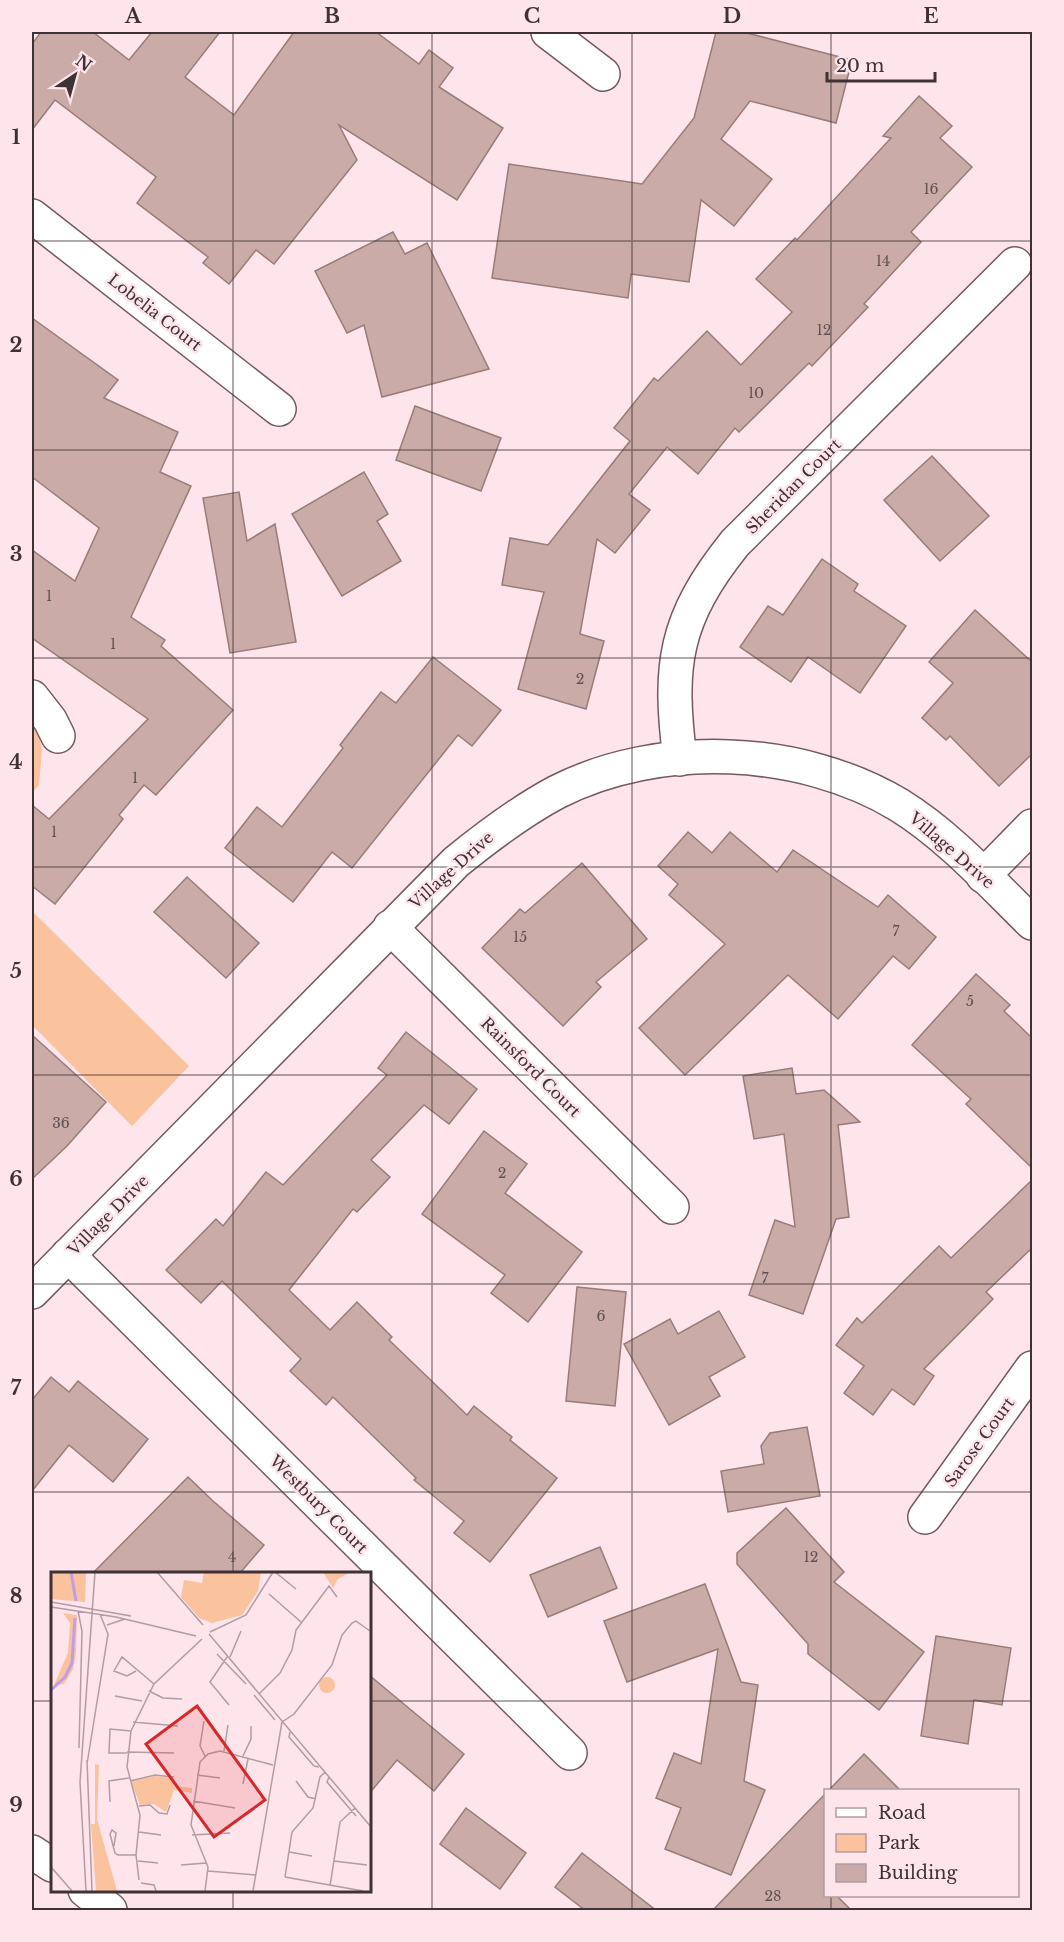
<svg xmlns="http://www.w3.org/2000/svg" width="1064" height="1942" viewBox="0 0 1064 1942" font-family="'Libre Baskerville',serif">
	<rect width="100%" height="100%" fill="#fee4eb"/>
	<!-- green -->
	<g fill="#fac29d">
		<polygon points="32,721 37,729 42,749 39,785 32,793"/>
		<polygon points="32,911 189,1066 132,1126 32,1025"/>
	</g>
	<!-- building -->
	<g fill="#caaba7" stroke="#997b77" stroke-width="1.5">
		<polygon points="41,32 93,32 129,60 152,32 220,32 185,77 234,115 294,32 376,32 419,64 429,50 453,68 439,87 503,128 457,200 339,125 357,160 274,264 256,250 229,284 203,263 208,257 137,203 156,177 55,100 32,130 32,44"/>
		<polygon points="716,32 743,32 852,60 836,123 750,101 721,139 772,179 734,226 701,200 689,282 631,274 628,298 492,278 509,164 642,184 694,118"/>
		<polygon points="919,96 952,126 940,138 972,167 911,232 921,242 864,304 868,307 812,366 809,363 739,432 735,428 698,474 667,447 629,494 650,510 615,553 597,539 580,634 604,641 586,709 518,689 544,592 502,585 510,538 548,545 630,441 614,428 654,378 658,381 707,331 741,365 792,312 756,279 795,238 797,240 891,138 883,136"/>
		<polygon points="393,232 405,254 427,243 489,369 382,397 364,325 347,333 315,271"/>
		<polygon points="32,318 118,380 104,398 178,432 160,472 191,486 131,617 165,640 161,646 233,710 156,795 144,785 119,815 123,819 55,904 32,886 32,805 49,819 148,719 32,638 32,550 75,581 99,528 32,477"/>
		<polygon points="415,406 501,438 481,491 396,460"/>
		<polygon points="932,456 989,516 940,561 884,500"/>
		<polygon points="364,472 388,514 377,521 401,561 342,596 292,514"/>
		<polygon points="239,492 247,541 275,524 296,642 230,653 203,498"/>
		<polygon points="822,559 858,584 854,591 906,626 860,693 808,657 791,682 740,647 768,606 783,615"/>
		<polygon points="975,610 1032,662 1032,754 999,786 950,736 946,740 922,718 953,683 929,662"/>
		<polygon points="433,657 501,710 472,746 458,735 352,868 332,852 293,902 225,848 257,807 282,827 343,748 340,745 381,692 396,703"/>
		<polygon points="688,832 712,853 730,832 777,872 793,850 878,907 888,895 936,937 909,969 893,956 838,1019 788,975 685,1075 639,1028 725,944 669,895 678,884 658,866"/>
		<polygon points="582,863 647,939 596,982 601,987 563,1026 482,948 520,909 525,913"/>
		<polygon points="187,877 259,943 226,978 154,912"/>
		<polygon points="976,974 1010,1005 1004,1011 1032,1038 1032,1168 966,1104 971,1099 912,1045"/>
		<polygon points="406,1032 477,1089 449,1124 424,1105 371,1160 390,1177 357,1212 353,1209 289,1290 330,1330 357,1302 392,1337 389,1340 467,1415 474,1406 512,1437 510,1440 557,1478 490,1562 454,1533 464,1521 414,1480 416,1478 333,1397 326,1405 290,1371 301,1359 222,1281 201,1303 166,1270 216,1219 223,1226 266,1172 283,1185 387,1075 378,1068"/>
		<polygon points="32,1035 106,1102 67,1146 32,1179"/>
		<polygon points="792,1068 796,1094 824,1090 860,1122 838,1125 849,1217 836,1219 803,1314 749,1295 775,1220 795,1227 784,1134 754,1139 743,1076"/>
		<polygon points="484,1131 527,1164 505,1193 582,1252 528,1322 491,1293 505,1275 422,1214"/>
		<polygon points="1032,1180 1032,1248 986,1292 993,1299 924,1369 934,1376 914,1405 892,1389 873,1415 844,1393 864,1366 836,1345 857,1318 862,1323 939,1246 951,1258"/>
		<polygon points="577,1287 626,1292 615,1406 566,1401"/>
		<polygon points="719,1311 745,1357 709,1377 720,1396 669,1425 624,1344 670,1319 678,1334"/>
		<polygon points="51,1377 69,1392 78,1381 148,1439 113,1482 69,1445 32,1491 32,1400"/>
		<polygon points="807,1427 820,1496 728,1512 721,1471 764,1464 761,1446 770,1433"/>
		<polygon points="188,1477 213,1501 264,1545 240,1573 93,1573"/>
		<polygon points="786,1508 844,1572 834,1582 924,1652 879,1710 808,1654 808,1644 737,1564 737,1553"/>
		<polygon points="600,1547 617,1588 548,1617 530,1575"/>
		<polygon points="705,1584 741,1682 758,1685 744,1781 765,1790 731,1875 665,1849 681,1808 656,1798 674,1753 701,1764 718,1649 627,1682 604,1621"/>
		<polygon points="936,1636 1011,1648 1002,1705 974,1700 968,1744 921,1736"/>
		<polygon points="369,1675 464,1754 434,1791 397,1760 369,1794"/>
		<polygon points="864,1754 901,1791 828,1791"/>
		<polygon points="825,1794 825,1896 837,1896 852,1911 712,1911"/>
		<polygon points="466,1808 526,1853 500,1889 440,1844"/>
		<polygon points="582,1853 657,1911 586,1911 555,1887"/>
	</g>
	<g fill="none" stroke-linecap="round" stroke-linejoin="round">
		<defs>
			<g id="minor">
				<polyline points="548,32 603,74"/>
				<polyline points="32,216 279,409"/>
				<polyline points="32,697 50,720 58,736"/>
				<path d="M 680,759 C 668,665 674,619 735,543 L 1015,264"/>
				<polyline points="983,876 1032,826"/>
				<polyline points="390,927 672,1207"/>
				<polyline points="68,1255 570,1753"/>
				<path d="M 32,1292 L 456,862 C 488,836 521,811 557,792 C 659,740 801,746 899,805 C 949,836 990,882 1032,923"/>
				<polyline points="925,1517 1032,1368"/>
				<polyline points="32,1852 52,1865"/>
				<polyline points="85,1890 110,1910"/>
			</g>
		</defs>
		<!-- minor casing -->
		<use href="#minor" stroke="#755961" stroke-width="36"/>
		<!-- minor -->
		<use href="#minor" stroke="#fff" stroke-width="33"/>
	</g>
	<!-- grid -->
	<path fill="none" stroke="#3e3235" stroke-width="1.5" stroke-opacity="0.55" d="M 233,32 L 233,1573M 432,32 L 432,1910M 632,32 L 632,1910M 831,32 L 831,1790M 32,241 L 1032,241M 32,450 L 1032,450M 32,658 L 1032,658M 32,867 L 1032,867M 32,1075 L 1032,1075M 32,1284 L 1032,1284M 32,1492 L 1032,1492M 32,1701 L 52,1701M 369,1701 L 1032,1701M 233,1890 L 233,1910M 831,1896 L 831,1910"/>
	<g text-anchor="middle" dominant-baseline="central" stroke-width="5" stroke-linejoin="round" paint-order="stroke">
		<!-- number labels -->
		<g font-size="14" fill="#615052">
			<text x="931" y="189">16</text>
			<text x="883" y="261">14</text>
			<text x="824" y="330">12</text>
			<text x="756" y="393">10</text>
			<text x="49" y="596">1</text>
			<text x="113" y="644">1</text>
			<text x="580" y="679">2</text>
			<text x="135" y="778">1</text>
			<text x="54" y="832">1</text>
			<text x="896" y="931">7</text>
			<text x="520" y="937">15</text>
			<text x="970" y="1001">5</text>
			<text x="61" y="1123">36</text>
			<text x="502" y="1173">2</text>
			<text x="765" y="1278">7</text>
			<text x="601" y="1316">6</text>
			<text x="232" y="1557">4</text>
			<text x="811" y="1557">12</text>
			<text x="773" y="1896">28</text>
		</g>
		<!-- street labels -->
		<g font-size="16" fill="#3e3235" stroke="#fee4eb">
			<text transform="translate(155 312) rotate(38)">Lobelia Court</text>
			<text transform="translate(793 486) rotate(-45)">Sheridan Court</text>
			<text transform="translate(952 850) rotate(41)">Village Drive</text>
			<text transform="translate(451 870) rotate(-42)">Village Drive</text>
			<text transform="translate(531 1067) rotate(45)">Rainsford Court</text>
			<text transform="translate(108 1215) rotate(-45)">Village Drive</text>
			<text transform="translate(979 1442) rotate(-54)">Sarose Court</text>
			<text transform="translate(319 1504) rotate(45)">Westbury Court</text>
		</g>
	</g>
	<!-- overview -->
	<g transform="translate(51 1572)">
		<rect width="320" height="320" fill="#fee4eb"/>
		<path d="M 0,0 L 35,0 L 34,30 L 0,27 ZM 153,0 L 210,0 L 207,19 L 191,43 L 161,51 L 148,46 L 130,25 L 133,8 L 151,11 ZM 272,0 L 300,0 L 287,7 L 282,16 ZM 12,41 L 26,43 L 25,81 L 22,97 L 13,112 L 3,113 L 17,81 L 19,51 ZM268 113a8 8 0 1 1 16 0a8 8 0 1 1-16 0ZM 44,192 L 48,193 L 46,247 L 66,319 L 45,319 L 40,252 L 44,252 ZM 104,204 L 123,206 L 124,214 L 141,216 L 141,221 L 123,218 L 115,240 L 103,232 L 89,233 L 80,209 Z" fill="#fac29d"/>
		<path fill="none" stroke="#bd9fe8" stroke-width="3" d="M 20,0 L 25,29M 0,118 L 14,105 L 21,91 L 24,46"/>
		<path fill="none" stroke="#b19da2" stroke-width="1.5" d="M 106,0 L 152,53M 224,0 L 245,17M 218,22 L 250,50M 0,30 L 80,44M 0,35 L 65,45 L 145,64M 27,39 L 31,59 L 28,176M 56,53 L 74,47M 159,60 L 195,43 L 222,0M 158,62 L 320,255M 166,82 L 195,112M 176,85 L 159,110 L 178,133M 179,85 L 190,59M 85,99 L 76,104 L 63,99 L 71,85 L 103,112M 98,119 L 112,126 L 131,127M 208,122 L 229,101 L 241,78 L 245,58 L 278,14 L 286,25M 203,123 L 224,148M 64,124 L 91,129M 153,149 L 149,174 L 154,184M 82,150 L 127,154M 231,150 L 243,142 L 281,93 L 291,63 L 301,51 L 305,49 L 319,59M 239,160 L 238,165 L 263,194 L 268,195M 173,179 L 177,153M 76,180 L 123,181M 76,181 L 58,181 L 59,157 L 80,159M 192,184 L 200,167 L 200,154M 36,188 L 41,319M 36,192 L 57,62 L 49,42M 146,203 L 169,206M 278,205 L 276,210 L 305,244M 79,209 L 104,203 L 123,205M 245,209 L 257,225 L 265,227M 192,212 L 197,187M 142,229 L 184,236M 59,230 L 58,209 L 78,206M 88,234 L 99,233 L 108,241 L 116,242 L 119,233M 88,260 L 110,263M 141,263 L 179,261M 63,274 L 65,261 L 61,258 L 59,262 L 64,281 L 67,283 L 85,283M 238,280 L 261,284M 87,289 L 107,291M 283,289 L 316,293M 130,293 L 155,291M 0,295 L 21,319M 157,299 L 205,303M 234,305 L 241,260 L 262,236 L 269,205 L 274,200M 234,305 L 312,319M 88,308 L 85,283 L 89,243 L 76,195 L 80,159 L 103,112 L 151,67M 90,311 L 103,313 L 105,319M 279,314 L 289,250 L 304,236M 35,319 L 29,210 L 44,0M 154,319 L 157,295 L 140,253 L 149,190 L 157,182 L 169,179 L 222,193M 202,319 L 231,150"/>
		<path fill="#d62828" fill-opacity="0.15" stroke="#d62828" stroke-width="3" d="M 146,134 L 214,228 L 163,265 L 95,172 Z"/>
		<rect width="320" height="320" fill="none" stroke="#3e3235" stroke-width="3"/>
	</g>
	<!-- border -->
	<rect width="1064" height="1942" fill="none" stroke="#fee4eb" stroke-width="66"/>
	<!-- legend -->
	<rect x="824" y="1789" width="195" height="108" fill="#fee4eb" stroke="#b19da2" stroke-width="1.5"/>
	<rect x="836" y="1808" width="30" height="9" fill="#ffffff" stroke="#b19da2" stroke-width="1.5"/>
	<text x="878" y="1819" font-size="18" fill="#3e3235">Road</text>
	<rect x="836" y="1834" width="30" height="18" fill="#fac29d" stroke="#b19da2" stroke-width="1.5"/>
	<text x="878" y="1849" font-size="18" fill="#3e3235">Park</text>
	<rect x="836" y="1864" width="30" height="18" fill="#caaba7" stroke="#b19da2" stroke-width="1.5"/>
	<text x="878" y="1879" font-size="18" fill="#3e3235">Building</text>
	<!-- north arrow -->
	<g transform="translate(75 75) rotate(36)" stroke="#fee4eb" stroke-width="4.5" paint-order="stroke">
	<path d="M0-4.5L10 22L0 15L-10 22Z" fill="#3e3235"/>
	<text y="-9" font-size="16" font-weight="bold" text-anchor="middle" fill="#3e3235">N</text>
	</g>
	<!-- scale -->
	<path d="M827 72v9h108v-9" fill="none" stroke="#3e3235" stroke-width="3"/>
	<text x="836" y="72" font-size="18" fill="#3e3235" stroke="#fee4eb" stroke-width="4.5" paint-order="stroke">20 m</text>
	<rect x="33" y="33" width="998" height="1876" fill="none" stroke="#3e3235" stroke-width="2"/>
	<g font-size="20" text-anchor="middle" font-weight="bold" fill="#3e3235">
		<text x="133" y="23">A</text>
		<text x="332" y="23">B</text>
		<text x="532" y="23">C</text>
		<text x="732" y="23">D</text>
		<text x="931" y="23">E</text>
		<text x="16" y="144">1</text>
		<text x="16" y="352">2</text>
		<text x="16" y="561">3</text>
		<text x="16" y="769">4</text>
		<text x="16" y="978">5</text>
		<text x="16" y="1186">6</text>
		<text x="16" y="1395">7</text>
		<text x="16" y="1603">8</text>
		<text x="16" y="1812">9</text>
	</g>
</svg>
